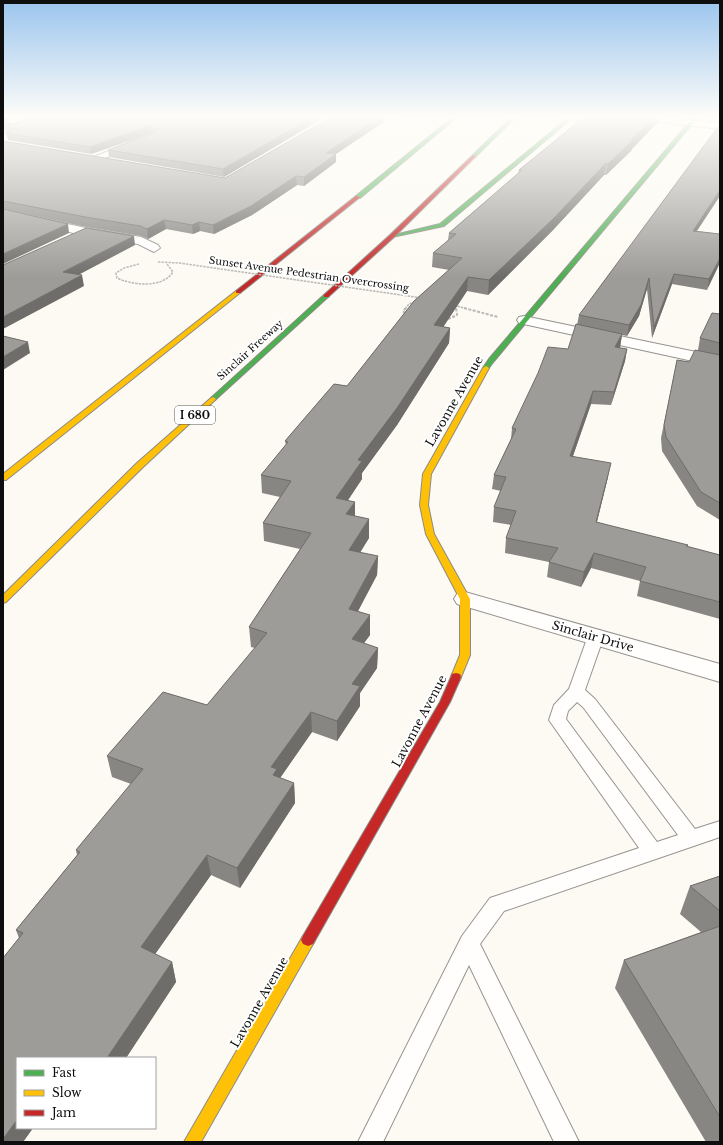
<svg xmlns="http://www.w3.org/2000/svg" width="723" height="1145" viewBox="0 0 723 1145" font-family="'Libre Baskerville',serif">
	<rect width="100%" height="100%" fill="#fcfaf2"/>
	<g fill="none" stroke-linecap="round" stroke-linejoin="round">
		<defs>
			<g id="lane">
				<polygon points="3,118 26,121 29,123 26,125 3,122"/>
				<path d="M 596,631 L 601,632 L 604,636 L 585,690 L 595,699 L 695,829 L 720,821 L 720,837 L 504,911 L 480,944 L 579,1142 L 554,1142 L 469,965 L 383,1142 L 358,1142 L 462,936 L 490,898 L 639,848 L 549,720 L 554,705 L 569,689 L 588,636 L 591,632 ZM 577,702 L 583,707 L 678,835 L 657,842 L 566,719 L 568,711 Z"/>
			</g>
			<g id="street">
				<polygon points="35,118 47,118 3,134 3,128"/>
				<polygon points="648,118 673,118 720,123 720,129 652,121"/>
				<polygon points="135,140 138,141 138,145 97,161 94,162 89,159"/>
				<polygon points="3,210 86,228 141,237 158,245 160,248 154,252 138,244 86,236 3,216"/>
				<polygon points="524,316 720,357 720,367 519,323 517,320 519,317"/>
				<polygon points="465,592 720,664 720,682 457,604 454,599 457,594"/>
			</g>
			<g id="fast">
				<polygon points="452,118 456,118 360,198 356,198 356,196"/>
				<polygon points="511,118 515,118 475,157 473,157 473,155"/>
				<polygon points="568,118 572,118 444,226 392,237 390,236 440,224"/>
				<polygon points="693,118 697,118 494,361 488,369 484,369 483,368 489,359"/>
				<polygon points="324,295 329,296 215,400 211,400 211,398"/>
			</g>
			<g id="slow">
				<polygon points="236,291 241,292 6,480 3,480 3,474"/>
				<polygon points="486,366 489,368 431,474 428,505 434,534 470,599 470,655 461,677 460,680 452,680 451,677 460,655 460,599 426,534 420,505 423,474 483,368"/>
				<polygon points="213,397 216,399 215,400 143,467 6,602 3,603 3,595 137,463 211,398"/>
				<polygon points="308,934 313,936 315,940 313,944 201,1142 184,1142 303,936"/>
			</g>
			<g id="jam">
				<polygon points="473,155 476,156 394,237 328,297 324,297 324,295 390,235"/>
				<polygon points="356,196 360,197 240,293 236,293 236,291"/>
				<polygon points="456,673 460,674 461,677 450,702 313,944 308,946 303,944 301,940 303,936 440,702 451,677 452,674"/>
			</g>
		</defs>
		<!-- lane casing -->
		<use href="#lane" stroke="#959491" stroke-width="2"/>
		<!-- street casing -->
		<use href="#street" stroke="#959491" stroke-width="2"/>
		<!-- fast casing -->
		<use href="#fast" stroke="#8c8b87" stroke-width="2"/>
		<!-- slow casing -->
		<use href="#slow" stroke="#8c8b87" stroke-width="2"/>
		<!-- jam casing -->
		<use href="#jam" stroke="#8c8b87" stroke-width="2"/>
		<!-- path-far1 -->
		<g stroke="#b8b8b6" stroke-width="1.5" stroke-dasharray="2.5 1" stroke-linecap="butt">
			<path d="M 139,264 L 124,268 L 116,273 L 117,278 C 132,285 162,289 173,272 L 167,264"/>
			<polyline points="454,305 467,309"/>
			<polyline points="405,309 409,304 416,302"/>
		</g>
		<!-- path -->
		<g stroke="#b8b8b6" stroke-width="2" stroke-dasharray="3 1.5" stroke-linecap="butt">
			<polyline points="406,308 403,311 407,316"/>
			<polyline points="464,308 498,317"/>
			<polyline points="444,321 457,315 456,308"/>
		</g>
		<!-- lane -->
		<use href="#lane" fill="#fffefd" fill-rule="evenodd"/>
		<!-- street -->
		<use href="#street" fill="#fffefd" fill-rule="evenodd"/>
		<!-- fast -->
		<use href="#fast" fill="#4caf50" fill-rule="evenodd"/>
		<!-- slow -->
		<use href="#slow" fill="#ffc107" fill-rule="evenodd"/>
		<!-- jam -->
		<use href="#jam" fill="#c62828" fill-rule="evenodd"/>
		<!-- path-bridge -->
		<polyline stroke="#b8b8b6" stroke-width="1.5" stroke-dasharray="2.5 1" stroke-linecap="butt" points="158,262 179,263 422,298"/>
	</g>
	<!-- wall -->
	<g fill="#888683">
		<polygon points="12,118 320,118 320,120 224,177 109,157 108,150 152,133 91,154 8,140 4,127 25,119"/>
		<polygon points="328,118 397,118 394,120 388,119 336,154 336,162 304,186 297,185 252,215 214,234 200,231 193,234 166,229 148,239 141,236 86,227 3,209 3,141 225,178 328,119"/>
		<polygon points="583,118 658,118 657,123 632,149 631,151 606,175 604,175 553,230 488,295 467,291 443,327 450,328 449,343 397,425 362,473 362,479 347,501 355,502 355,516 369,519 369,538 360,553 378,556 377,575 358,611 370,615 370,635 364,643 378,648 377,668 360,693 360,706 337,741 312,732 280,778 294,783 295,803 240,888 211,875 155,954 172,962 176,982 126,1058 17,1058 17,1128 33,1128 23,1142 3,1142 3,958 19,938 16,930 77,855 76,850 131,784 112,777 107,756 163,692 207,705 255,648 251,647 249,627 300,549 264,541 263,523 280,497 262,493 261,475 286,445 285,441 334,384 347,386 414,301 449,270 432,267 433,253 448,240 449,233 518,174 519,170"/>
		<polygon points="697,231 720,234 707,290 672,284 652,338 647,289 639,316 627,336 622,335 620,348 627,349 625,361 611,405 591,404 573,456 608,477 597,522 688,547 720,555 720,619 637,596 640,581 591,568 581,587 547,577 549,562 505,553 506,538 511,525 493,522 494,507 501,491 492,489 494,475 511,439 512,428 568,349 577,325 579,315"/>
		<polygon points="720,314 720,520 697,506 662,451 661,438 677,360 689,362 698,350 700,338"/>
		<polygon points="720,876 720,1142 706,1142 615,988 624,960 701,932 680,914 690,886"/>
	</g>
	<!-- shaded-wall -->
	<g fill="#6f6d6a">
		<polygon points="6,118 8,118 10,124 3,127 3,119"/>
		<polygon points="311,118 320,118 320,120 224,177 223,169"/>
		<polygon points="379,118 388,118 388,119 336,154 336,162 304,186 304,177 326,153"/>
		<polygon points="654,118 658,118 657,123 632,149 631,151 606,175 608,164"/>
		<polygon points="151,125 152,133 91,154 90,147"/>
		<polygon points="606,163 604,175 553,230 488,295 489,280"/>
		<polygon points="296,176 297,185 252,215 214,234 213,225"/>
		<polygon points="720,190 720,196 691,240 693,231"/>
		<polygon points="164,220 166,229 148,239 147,229"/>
		<polygon points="199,222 200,231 193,234 192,225"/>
		<polygon points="68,224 69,233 3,264 3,254"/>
		<polygon points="134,236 135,245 65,282 63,272"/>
		<polygon points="720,258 720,263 707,290 709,279"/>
		<polygon points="674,274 672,284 652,338 654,327"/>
		<polygon points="82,275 84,286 3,329 3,317"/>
		<polygon points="468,277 467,291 434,341 434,325"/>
		<polygon points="649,278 647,289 639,316 627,336 629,325"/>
		<polygon points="450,328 449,343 397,425 362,473 362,479 337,517 336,498 358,460"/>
		<polygon points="622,334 620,347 612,360 615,347"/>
		<polygon points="28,342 30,353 3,370 3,357"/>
		<polygon points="627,349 625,361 611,405 614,392"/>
		<polygon points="593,391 591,404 568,470 570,456"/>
		<polygon points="611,463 608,477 593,537 596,522"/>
		<polygon points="355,502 355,521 346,514"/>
		<polygon points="369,519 369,538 349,569 349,550"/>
		<polygon points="594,553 591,568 581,587 584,572"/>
		<polygon points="378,556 377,575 349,628 349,609"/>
		<polygon points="370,615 370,635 352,659 352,639"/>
		<polygon points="378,648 377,668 360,693 360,706 337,741 337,721 352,684"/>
		<polygon points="311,712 312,732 278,781 275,796 271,767"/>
		<polygon points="294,783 295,803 240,888 237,868"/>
		<polygon points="207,855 211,875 146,967 141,947"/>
		<polygon points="172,962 176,982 126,1058 107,1058"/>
		<polygon points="17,1120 17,1128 33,1128 23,1142 3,1142 3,1139"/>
	</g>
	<!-- building -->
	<g fill="#9e9c98" stroke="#6f6d6a">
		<polygon points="30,118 311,118 223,169 108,150 154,133 157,129 151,125 90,147 6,133 17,129 4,127"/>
		<polygon points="328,118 379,118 326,153 336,154 304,177 296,176 251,206 213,225 199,222 192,225 164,220 147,229 140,226 85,217 3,201 3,141 225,178 328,119"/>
		<polygon points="583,118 654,118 631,140 633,140 608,164 606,163 555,217 489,280 468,277 434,325 450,328 397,408 358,460 362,461 336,498 355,502 346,514 369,519 349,550 378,556 349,609 370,615 352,639 378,648 352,684 360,686 337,721 311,712 271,767 277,769 273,775 294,783 237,868 207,855 141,947 172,962 107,1058 17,1058 17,1120 3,1139 3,958 23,933 16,930 80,852 76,850 143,769 107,756 163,692 207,705 267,633 249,627 311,533 263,523 291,481 261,475 288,442 285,441 334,384 347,386 414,301 462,258 433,253 456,234 449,233 522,170 519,170"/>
		<polygon points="720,124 720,190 693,231 720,234 720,258 709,279 674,274 654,327 649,278 641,305 629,325 579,315"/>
		<polygon points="3,209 68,224 3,254"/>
		<polygon points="86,228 134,236 63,272 82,275 3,317 3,265"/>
		<polygon points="712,313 720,314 720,343 700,338"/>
		<polygon points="576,324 622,334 615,347 627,349 614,392 593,391 570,456 611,463 596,522 688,545 686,546 720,555 720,602 640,581 646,567 594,553 584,572 549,562 558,548 506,538 516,511 494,507 506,477 494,475 516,429 512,428 538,373 548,347 568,349"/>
		<polygon points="3,336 28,342 3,357"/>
		<polygon points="695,350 720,355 720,503 701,492 666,437 664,425 677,360 689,362"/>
		<polygon points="720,876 720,911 690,886"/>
		<polygon points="720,926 720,1117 624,960"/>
	</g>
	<!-- sky -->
	<linearGradient id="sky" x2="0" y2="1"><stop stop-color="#9bc5ee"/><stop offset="0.42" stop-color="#fefdf9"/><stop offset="1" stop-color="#fefdf9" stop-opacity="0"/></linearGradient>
	<rect width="723" height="278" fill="url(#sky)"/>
	<g text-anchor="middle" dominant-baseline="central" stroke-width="4" stroke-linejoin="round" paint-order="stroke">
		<!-- far-street labels -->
		<g font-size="10" fill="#0e0e0e" stroke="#fff">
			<text transform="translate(309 274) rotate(8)">Sunset Avenue Pedestrian Overcrossing</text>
			<text transform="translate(250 350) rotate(-42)">Sinclair Freeway</text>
		</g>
		<!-- shield labels -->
		<rect fill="#fff" stroke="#565656" stroke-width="1" x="175" y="406" width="40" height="18" rx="3"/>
		<g font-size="11" font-weight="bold" fill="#0e0e0e">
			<text x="195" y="415">I 680</text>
		</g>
		<!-- street labels -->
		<g font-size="12" fill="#0e0e0e" stroke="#fff">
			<text transform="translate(454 401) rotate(-60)">Lavonne Avenue</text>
			<text transform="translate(593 636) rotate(16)">Sinclair Drive</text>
			<text transform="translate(419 721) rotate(-62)">Lavonne Avenue</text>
			<text transform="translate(259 1002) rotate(-60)">Lavonne Avenue</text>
		</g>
	</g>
	<!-- border -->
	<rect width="723" height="1145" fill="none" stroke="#0e0e0e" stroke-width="8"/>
	<!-- legend -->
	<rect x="16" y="1057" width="140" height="72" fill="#ffffff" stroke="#9f9f9f"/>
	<rect x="24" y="1070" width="20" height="6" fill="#4caf50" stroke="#9f9f9f"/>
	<text x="52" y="1077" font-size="12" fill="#0e0e0e">Fast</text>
	<rect x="24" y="1090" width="20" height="6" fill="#ffc107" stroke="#9f9f9f"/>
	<text x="52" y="1097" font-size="12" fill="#0e0e0e">Slow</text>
	<rect x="24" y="1110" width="20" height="6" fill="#c62828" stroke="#9f9f9f"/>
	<text x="52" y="1117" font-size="12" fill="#0e0e0e">Jam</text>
</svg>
